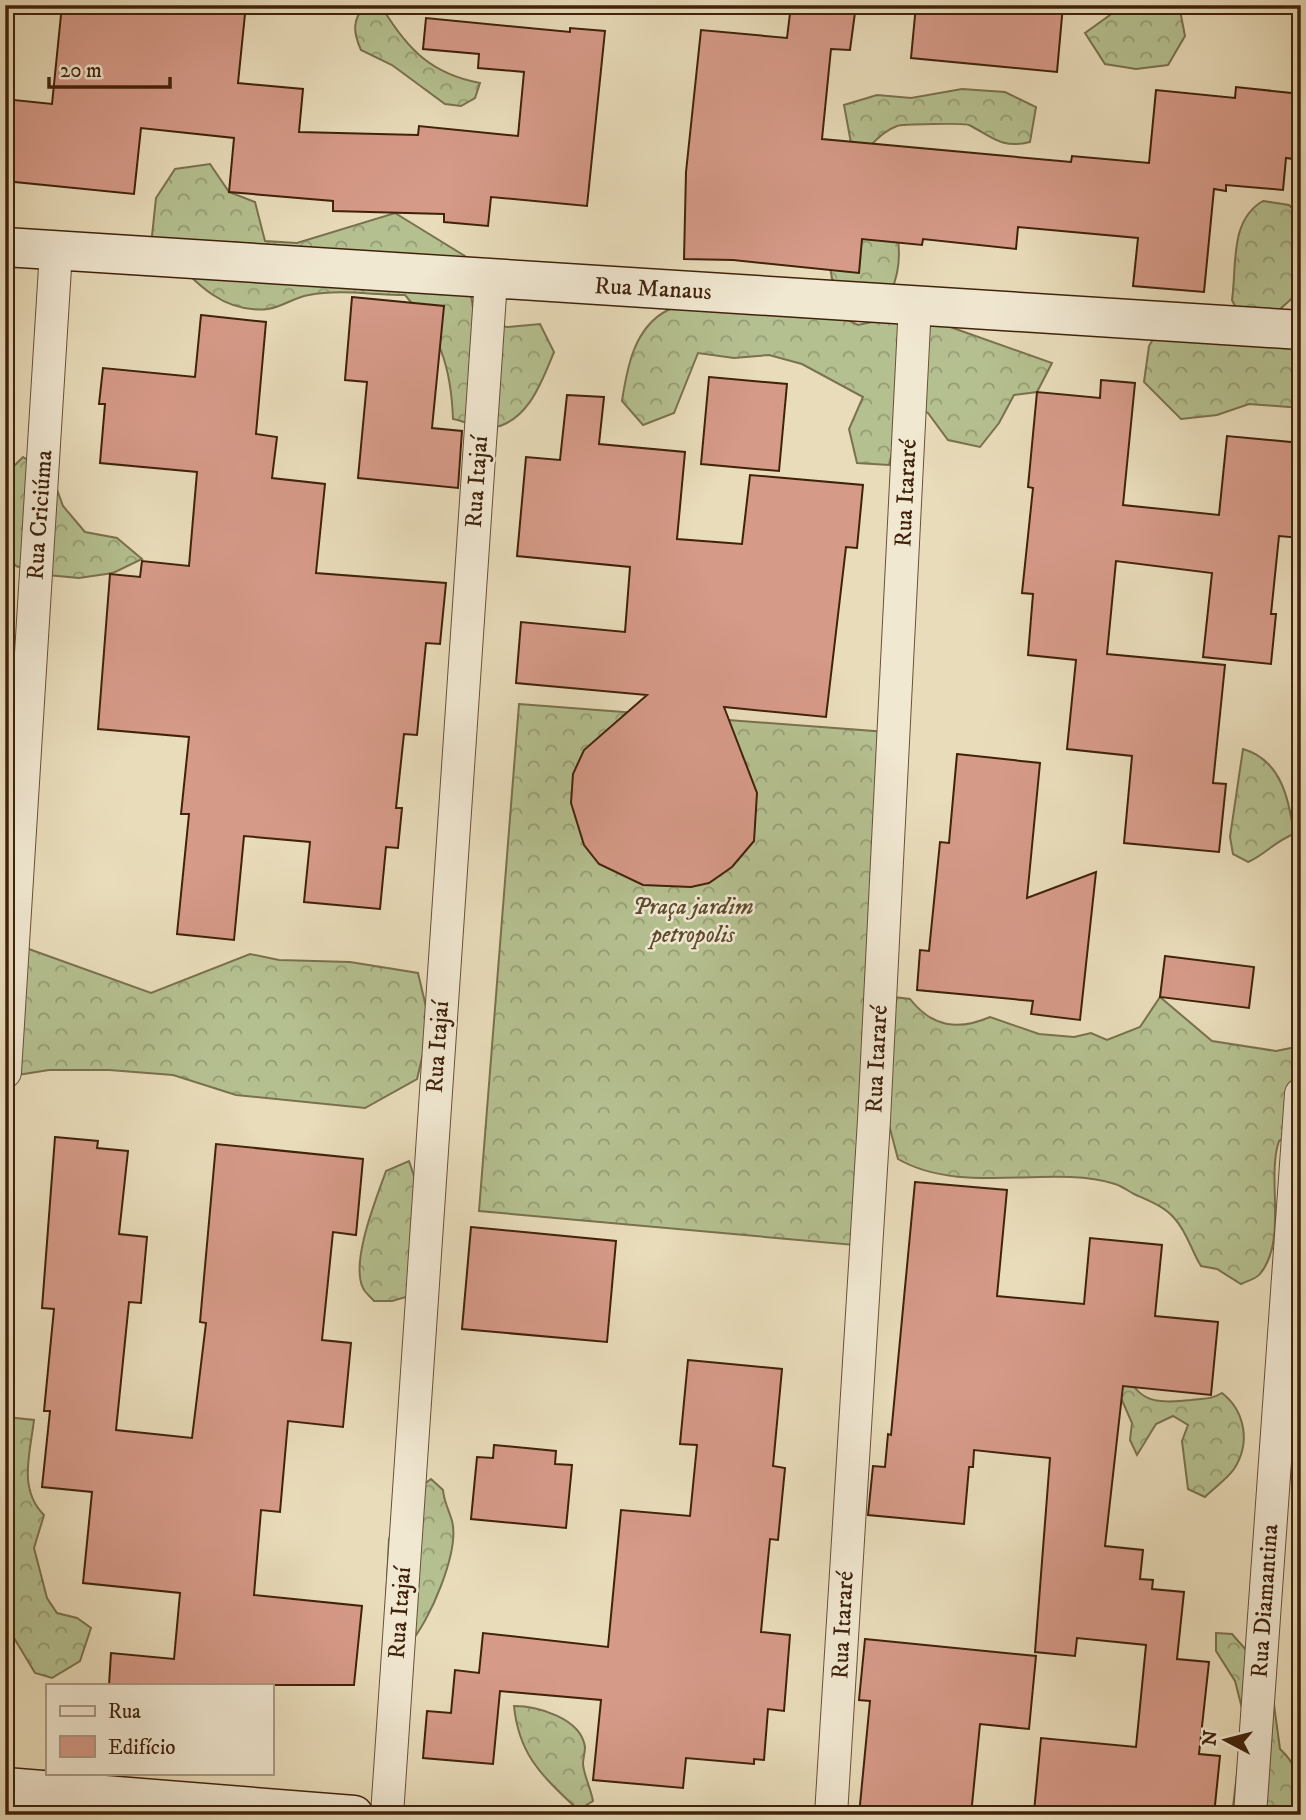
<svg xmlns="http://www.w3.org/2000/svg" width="1306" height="1820" viewBox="0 0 1306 1820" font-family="'IM FELL DW Pica',serif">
	<defs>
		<pattern id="forest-crowns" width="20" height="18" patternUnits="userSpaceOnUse" patternTransform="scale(1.75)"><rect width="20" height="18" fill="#b5c090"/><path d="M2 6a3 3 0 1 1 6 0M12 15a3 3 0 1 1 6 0" fill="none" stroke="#959c74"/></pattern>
	</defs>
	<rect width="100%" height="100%" fill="#e9dcba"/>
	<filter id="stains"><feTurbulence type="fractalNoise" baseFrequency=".00286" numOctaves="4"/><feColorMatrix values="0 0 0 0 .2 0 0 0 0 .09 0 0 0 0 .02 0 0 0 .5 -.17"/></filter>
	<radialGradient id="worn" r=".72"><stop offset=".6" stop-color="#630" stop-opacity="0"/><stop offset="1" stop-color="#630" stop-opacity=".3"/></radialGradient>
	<!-- forest -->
	<g fill="url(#forest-crowns)" stroke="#7a714e" stroke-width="2">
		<path d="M 365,5 L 383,9 C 408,50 432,74 480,83 L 475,98 L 461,106 L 445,104 L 392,65 L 361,50 C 353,32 352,21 365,5 Z"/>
		<polygon points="1124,5 1179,5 1185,36 1168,65 1136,69 1105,64 1085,33"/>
		<path d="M 962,89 L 1005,92 L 1036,107 L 1030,142 C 1001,149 993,137 969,125 C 965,123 901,124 897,126 C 886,130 879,137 871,145 C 884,190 913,245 891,291 L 843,292 L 832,279 L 829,259 L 851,143 L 844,105 L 877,95 L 911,98 Z"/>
		<path d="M 210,164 L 229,192 L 255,202 L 265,241 L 297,243 L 395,213 L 465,256 L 475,321 L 507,327 L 540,324 L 554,352 C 542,381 528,423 491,428 C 480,429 464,421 453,419 C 451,366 440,334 405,295 C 372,295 340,289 309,295 C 295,297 282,307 268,309 C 215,315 186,270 152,236 L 156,198 L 175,169 Z"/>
		<path d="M 1263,201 L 1289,205 L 1301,217 L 1301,290 L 1277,312 L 1236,308 L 1232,300 C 1237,267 1229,220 1263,201 Z"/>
		<path d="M 701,303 L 827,310 L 858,325 L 923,311 L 953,328 L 1052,363 L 1037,392 L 1014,395 L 999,423 L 980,447 L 948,440 L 928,413 L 898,400 L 897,432 L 889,465 L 857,463 L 849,429 L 863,397 L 802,364 L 769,355 L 734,358 L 698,353 L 674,413 L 643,425 L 622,401 C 627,368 634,327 668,310 C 677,306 691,305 701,303 Z"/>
		<polygon points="1159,329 1301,345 1301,408 1249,404 1217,415 1181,419 1144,382 1149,346"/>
		<polygon points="23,457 52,476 63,506 85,532 117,538 142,559 113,573 79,578 47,575 16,566 5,553 5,475"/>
		<polygon points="519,704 900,733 854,1245 479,1211"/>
		<path d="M 1243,749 C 1281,760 1289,799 1294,834 C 1275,841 1266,854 1248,862 L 1233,854 L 1230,837 Z"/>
		<polygon points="26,948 151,993 250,954 279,960 350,962 418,973 430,1024 417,1079 365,1108 236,1095 173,1075 109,1070 49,1070 5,1077"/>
		<path d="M 894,997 L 910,999 C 932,1027 958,1031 990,1017 L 1039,1034 L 1074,1037 L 1091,1033 L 1107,1040 L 1140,1027 L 1160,997 L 1212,1041 L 1276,1051 L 1301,1046 L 1301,1129 L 1279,1141 C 1266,1179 1288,1239 1260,1274 C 1256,1279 1247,1281 1241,1284 L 1217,1269 L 1201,1266 C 1192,1252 1187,1232 1175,1219 C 1164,1206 1149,1201 1134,1194 C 1128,1191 1122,1186 1115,1184 C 1050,1164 962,1196 898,1159 L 888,1121 Z"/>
		<path d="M 409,1161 L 415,1179 L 413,1295 L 392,1301 L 374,1301 C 371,1297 365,1293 363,1288 C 350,1262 377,1197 386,1171 Z"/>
		<path d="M 1124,1368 C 1137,1403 1157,1404 1191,1400 C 1204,1398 1210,1400 1222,1393 C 1245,1411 1251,1443 1234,1469 C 1227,1479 1214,1488 1205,1497 L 1188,1489 L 1182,1441 L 1188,1425 L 1173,1416 L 1156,1424 L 1137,1455 L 1130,1440 L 1132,1423 L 1114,1382 Z"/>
		<path d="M 7,1417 L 34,1420 C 30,1454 18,1489 44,1515 L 34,1548 L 47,1598 L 57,1613 L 77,1618 L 91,1628 L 80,1661 L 52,1678 L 35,1673 L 5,1623 Z"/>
		<path d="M 431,1479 L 443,1490 C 444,1502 449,1510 452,1521 C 460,1551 429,1623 409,1644 L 386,1601 L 389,1539 L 395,1522 L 416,1490 Z"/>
		<path d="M 1216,1633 L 1232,1634 L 1254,1659 L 1269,1668 L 1280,1749 C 1306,1773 1291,1784 1298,1815 L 1232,1815 L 1244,1716 L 1235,1681 L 1216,1651 Z"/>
		<path d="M 514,1706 C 537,1706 581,1718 585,1747 C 585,1753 583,1758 583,1764 C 584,1776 591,1789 593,1801 L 578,1810 C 544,1777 519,1757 514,1706 Z"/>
	</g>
	<!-- building -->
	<g fill="#d69a88" stroke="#40220b" stroke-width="2">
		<polygon points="62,5 160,5 245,14 238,83 303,89 299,132 418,135 419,126 518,136 524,72 478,68 479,54 423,49 426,18 570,32 570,28 605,31 587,206 491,197 488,226 444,222 444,214 333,211 333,201 229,192 234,138 141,128 134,194 5,181 5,99 52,104"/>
		<polygon points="791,5 856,5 850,50 831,49 822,139 1071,162 1072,156 1149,163 1156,90 1235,98 1236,87 1301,94 1301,160 1286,158 1283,190 1226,185 1226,191 1214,189 1204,292 1133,286 1138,238 1018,227 1016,249 923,239 922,245 862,239 859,273 733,260 684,259 686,172 701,30 787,38"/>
		<polygon points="916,5 1063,5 1057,72 911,58"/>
		<polygon points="352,297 444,306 432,428 462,431 458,488 358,478 367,382 345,380"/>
		<polygon points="201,315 266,322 256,434 277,437 272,478 325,484 316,573 446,583 440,644 426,643 417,735 404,734 396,808 402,808 398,848 386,847 380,909 304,902 310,842 244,836 234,940 177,934 189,814 181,814 189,737 98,729 110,574 140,577 142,561 189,566 197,472 100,463 105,404 99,404 103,368 195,377"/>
		<polygon points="709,377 787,384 779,471 701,464"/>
		<polygon points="1101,380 1135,383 1123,505 1219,515 1227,436 1301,443 1301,538 1279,536 1271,614 1276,614 1271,664 1203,657 1212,573 1116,561 1107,654 1225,665 1213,783 1226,784 1219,852 1124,843 1132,756 1067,749 1076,660 1028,655 1033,594 1022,593 1033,488 1028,487 1037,392 1100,398"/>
		<polygon points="567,395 604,397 599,444 685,452 677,539 742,544 750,475 863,485 857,548 846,547 826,717 724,707 757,793 754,841 732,867 709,883 691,887 643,885 599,864 584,845 571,803 573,774 584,750 647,695 516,683 521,622 625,632 630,567 517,556 526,457 560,460"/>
		<polygon points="957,754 1040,763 1027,898 1096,872 1080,1020 1031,1014 1033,1001 917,990 920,950 929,951 940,842 949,843"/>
		<polygon points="1165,956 1254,967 1249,1008 1160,997"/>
		<polygon points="55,1137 98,1141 97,1148 128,1151 119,1234 147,1237 141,1303 129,1302 116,1430 192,1438 206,1323 200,1322 216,1144 363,1159 356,1235 333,1232 322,1340 351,1343 343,1427 288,1421 280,1512 261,1510 254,1595 362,1606 354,1685 109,1685 111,1653 174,1659 180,1593 83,1583 92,1492 42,1487 50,1411 44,1411 54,1309 42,1308"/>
		<polygon points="915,1182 1007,1190 997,1296 1084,1304 1090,1238 1162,1245 1155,1316 1218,1322 1211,1395 1123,1386 1105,1546 1143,1550 1140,1579 1153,1580 1152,1589 1184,1592 1177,1659 1209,1662 1199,1754 1220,1756 1214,1815 1034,1812 1041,1738 1136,1747 1146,1645 1077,1638 1075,1656 1035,1652 1050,1458 974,1450 973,1467 969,1467 964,1524 868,1515 873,1466 885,1467 888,1434 891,1435"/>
		<polygon points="471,1227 616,1241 607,1342 462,1329"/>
		<polygon points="688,1360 782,1369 773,1466 785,1468 778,1540 770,1539 761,1632 790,1635 784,1711 768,1709 764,1760 754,1759 754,1764 686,1758 683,1788 593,1780 601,1700 500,1691 493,1764 423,1758 427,1711 451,1713 455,1670 479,1673 483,1633 608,1647 621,1510 690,1516 697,1445 680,1444"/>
		<polygon points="494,1445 556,1451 555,1464 572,1465 566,1528 471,1519 477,1457 493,1458"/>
		<polygon points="865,1639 1036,1656 1029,1729 980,1724 971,1815 859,1815 870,1701 859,1700"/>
	</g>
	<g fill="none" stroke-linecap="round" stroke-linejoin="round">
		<defs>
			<g id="street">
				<polyline points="5,1072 56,251"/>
				<polyline points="387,1815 491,280"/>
				<polyline points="831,1815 874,1120 915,304"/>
				<polyline points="1250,1815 1301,1094"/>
			</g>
			<g id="secondary">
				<polyline points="5,247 1301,330"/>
				<polyline points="5,1787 354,1815"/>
			</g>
		</defs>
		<!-- street casing -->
		<use href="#street" stroke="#6a5037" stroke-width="34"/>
		<!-- secondary casing -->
		<use href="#secondary" stroke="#40220b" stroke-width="41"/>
		<!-- street -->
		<use href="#street" stroke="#f1e8d2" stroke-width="32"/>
		<!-- secondary -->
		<use href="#secondary" stroke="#f1e8d2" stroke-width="38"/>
	</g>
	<g text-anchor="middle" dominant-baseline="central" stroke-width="5" stroke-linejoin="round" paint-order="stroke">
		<!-- street labels -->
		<g font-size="24" fill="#40220b" stroke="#f1e8d2">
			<text transform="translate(653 289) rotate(3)">Rua Manaus</text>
			<text transform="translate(477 482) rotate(-86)">Rua Itajaí</text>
			<text transform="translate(906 493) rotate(-87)">Rua Itararé</text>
			<text transform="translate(40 515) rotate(-86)">Rua Criciúma</text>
			<text transform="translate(438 1047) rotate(-86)">Rua Itajaí</text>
			<text transform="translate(877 1059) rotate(-87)">Rua Itararé</text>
			<text transform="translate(1265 1601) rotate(-86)">Rua Diamantina</text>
			<text transform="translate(400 1613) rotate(-86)">Rua Itajaí</text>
			<text transform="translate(843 1625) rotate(-87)">Rua Itararé</text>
		</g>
		<!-- park labels -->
		<g font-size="24" font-style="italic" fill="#5d4a2c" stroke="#f1e8d2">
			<text x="693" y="907">Praça jardim<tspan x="693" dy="28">petropolis</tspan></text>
		</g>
	</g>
	<!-- margin -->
	<rect width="1306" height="1820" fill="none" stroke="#e9dcba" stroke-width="28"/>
	<rect x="7" y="7" width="1292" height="1806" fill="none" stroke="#40220b" stroke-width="3.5"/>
	<rect x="14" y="14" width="1278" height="1792" fill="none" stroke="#40220b" stroke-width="2"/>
	<!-- legend -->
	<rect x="46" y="1684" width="228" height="91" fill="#f1e8d2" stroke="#aa9982" stroke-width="2"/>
	<rect x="60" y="1706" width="35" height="10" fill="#f1e8d2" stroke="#aa9982" stroke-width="2"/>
	<text x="108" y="1718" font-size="21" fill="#40220b">Rua</text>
	<rect x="60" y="1736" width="35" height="21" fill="#d69a88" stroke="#aa9982" stroke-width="2"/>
	<text x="108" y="1754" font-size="21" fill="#40220b">Edifício</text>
	<!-- north arrow -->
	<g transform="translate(1226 1740) rotate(277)" stroke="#f1e8d2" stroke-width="5" paint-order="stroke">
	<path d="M0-5L12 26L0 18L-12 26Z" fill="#40220b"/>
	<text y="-10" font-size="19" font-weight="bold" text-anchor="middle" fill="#40220b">N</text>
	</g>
	<!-- scale -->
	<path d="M49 77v10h121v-10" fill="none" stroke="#40220b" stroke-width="3.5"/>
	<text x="60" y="77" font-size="21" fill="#40220b" stroke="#f1e8d2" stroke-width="5" paint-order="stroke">20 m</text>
	<rect width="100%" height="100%" filter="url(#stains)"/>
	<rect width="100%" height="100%" fill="url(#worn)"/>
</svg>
